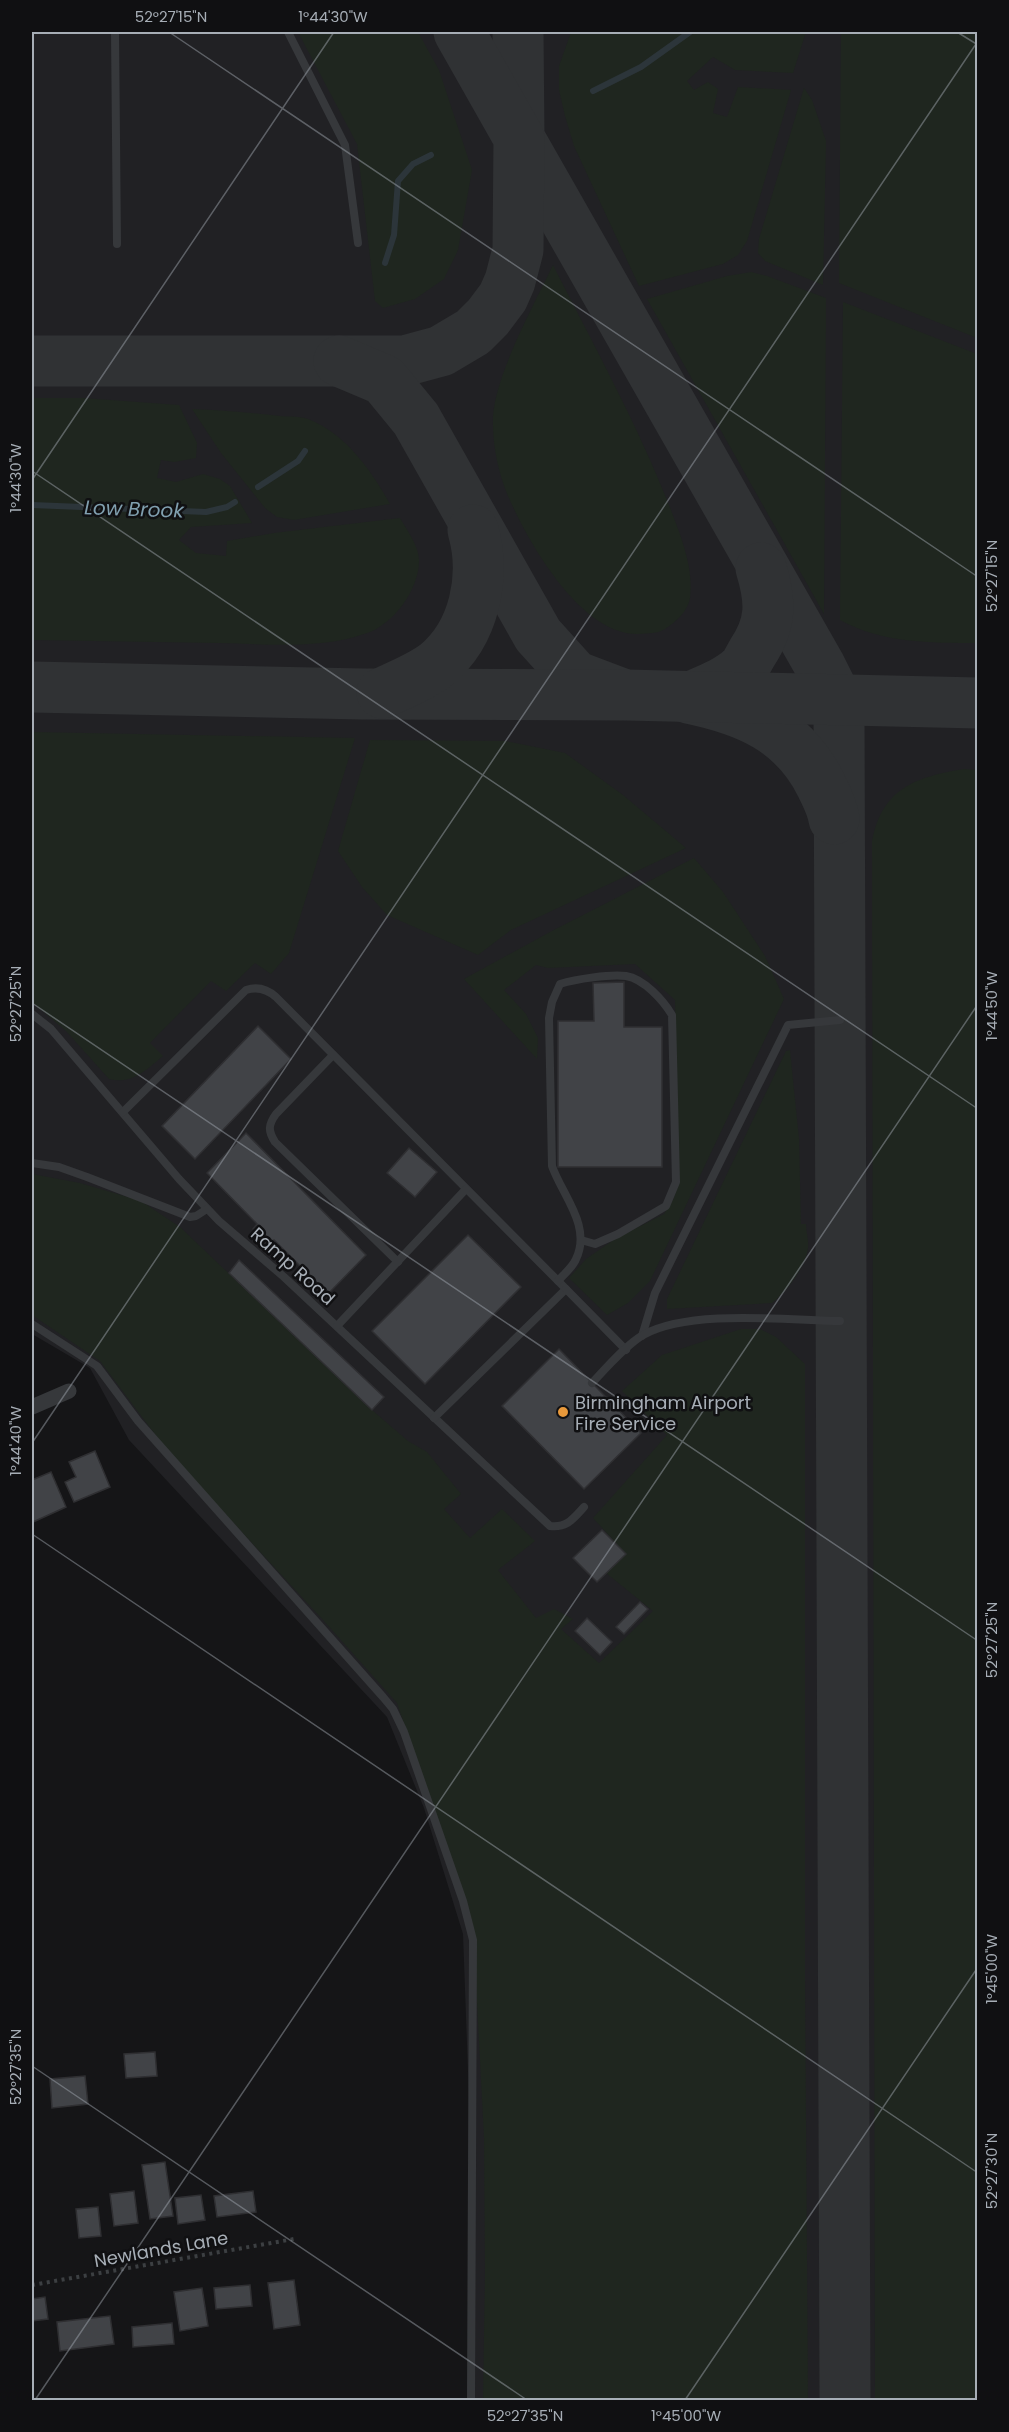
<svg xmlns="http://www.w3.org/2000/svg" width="1009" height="2432" viewBox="0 0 1009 2432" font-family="Poppins,sans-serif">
	<rect width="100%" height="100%" fill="#151517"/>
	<!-- built -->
	<polygon fill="#212124" points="32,32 977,32 977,2400 468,2400 472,2182 463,1934 424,1808 387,1717 129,1440 90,1368 32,1334"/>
	<!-- green -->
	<g fill="#1f261f">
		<polygon points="298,32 418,32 439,70 472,170 458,250 444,279 415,299 383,308 375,301 357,144"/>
		<polygon points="571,32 806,32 793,73 735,70 713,57 687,81 694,90 708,82 718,89 713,113 727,117 738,87 791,90 747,241 738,255 723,264 639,286 574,146 565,116 559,90 559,66"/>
		<polygon points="841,32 977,32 977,338 839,283"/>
		<polygon points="804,88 812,100 826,141 823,285 765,261 758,253 759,239"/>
		<path d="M 553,265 C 594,346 638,425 671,510 C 681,537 694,568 690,598 C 688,611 676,622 665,629 C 657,634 649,633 639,634 C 581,636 528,542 508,496 C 498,472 492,443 493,416 C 496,373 534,305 553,265 Z"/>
		<polygon points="751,272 767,276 826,298 824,614 647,299 727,276"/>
		<path d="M 843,302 L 977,354 L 977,643 C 931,643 881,643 840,620 Z"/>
		<path d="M 32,398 L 83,398 L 179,405 L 197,443 L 196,458 L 174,462 L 161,460 L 157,478 L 176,482 L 203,474 L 220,479 L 230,486 L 252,523 L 191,527 L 179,540 L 196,553 L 226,556 L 227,541 L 274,533 L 400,518 C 407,530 418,545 419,559 C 420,588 394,624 367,633 C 320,650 267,644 218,643 C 156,642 94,641 32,640 Z"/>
		<path d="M 192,409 C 222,410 251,413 280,416 C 289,417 300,416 308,419 C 346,434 371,470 390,504 L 294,520 L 277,517 L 265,508 L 221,453 Z"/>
		<path d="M 32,732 L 355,738 L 289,953 L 271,974 L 255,963 L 226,991 L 211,981 L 150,1043 L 163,1056 C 146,1070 132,1085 109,1079 L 66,1031 L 32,1002 Z"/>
		<polygon points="370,740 505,741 565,753 623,795 686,848 511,930 478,955 387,915 362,887 338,851"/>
		<path d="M 964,769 L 978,770 L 977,2400 L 875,2400 L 872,841 C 882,788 916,777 964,769 Z"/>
		<polygon points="694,858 723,892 765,956 784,999 650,1281 628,1303 607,1315 569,1278 586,1259 615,1239 664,1214 673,1200 679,1183 675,1000 635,964 548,968 536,965 504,990 526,1014 538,1038 537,1059 464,979 550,932"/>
		<path d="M 790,1050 L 799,1139 L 801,1224 L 806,1224 C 806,1232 809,1241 808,1248 C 806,1266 786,1293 772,1303 L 667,1309 L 667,1299 L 786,1051 Z"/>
		<polygon points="32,1174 80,1183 141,1201 180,1227 372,1410 408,1441 427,1452 461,1494 444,1509 470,1538 502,1509 535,1541 498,1570 536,1618 554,1609 573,1619 561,1629 599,1663 653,1611 606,1573 626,1554 593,1518 667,1435 622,1391 662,1355 741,1329 760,1329 776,1337 805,1364 805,1980 808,2400 483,2400 485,2273 484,2137 473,1926 397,1703 324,1621 169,1453 100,1361 32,1315"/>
	</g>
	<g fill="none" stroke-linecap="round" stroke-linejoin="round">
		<!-- stream -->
		<g stroke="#2c353a" stroke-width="6">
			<polyline points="593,91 641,67 690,32"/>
			<polyline points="385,263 394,235 398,181 413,164 431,155"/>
			<polyline points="258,487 298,461 305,451"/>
			<polyline points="32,505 206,512 227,507 235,502"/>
		</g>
		<!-- taxiway -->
		<g stroke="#303234" stroke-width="51">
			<polyline points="518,32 519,138 820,666 832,690 839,716 845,2400"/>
			<polyline points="32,361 404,361 441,351 473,332 488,317 503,297 510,281 518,250 519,138 459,32"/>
			<polyline points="339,361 384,380 416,419 538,635 575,676 620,693"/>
			<path d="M 761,568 C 771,601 772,623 752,653 C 749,658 746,665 742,669 C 727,683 706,690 688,698 C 746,710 793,729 821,785 C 826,796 832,806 834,819"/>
			<polyline points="32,687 363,694 626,695 978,703"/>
			<path d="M 382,693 C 400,685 420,677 436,665 C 475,633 486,576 473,530"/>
		</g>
	</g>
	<!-- building -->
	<g fill="#414347" stroke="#2f2f32" stroke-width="1.5">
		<polygon points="624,982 624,1027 662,1027 662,1167 558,1167 558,1021 594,1021 593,983"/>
		<polygon points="258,1026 291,1059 195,1159 162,1126"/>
		<polygon points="246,1133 366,1255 328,1294 274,1240 269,1245 253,1229 257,1224 207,1173"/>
		<polygon points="409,1148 437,1172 415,1197 387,1173"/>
		<polygon points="468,1235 521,1287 425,1384 372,1331"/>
		<polygon points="239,1260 384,1397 372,1410 229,1273"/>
		<polygon points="559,1349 641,1433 584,1489 502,1406"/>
		<polygon points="95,1451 110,1487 74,1502 65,1482 76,1477 69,1462"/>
		<polygon points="51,1472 66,1507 33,1522 32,1480"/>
		<polygon points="602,1530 626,1554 597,1582 573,1558"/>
		<polygon points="640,1602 648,1609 624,1634 616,1627"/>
		<polygon points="587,1618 612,1642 600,1655 575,1631"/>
		<polygon points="155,2052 157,2076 126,2078 124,2054"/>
		<polygon points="85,2076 88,2104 52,2108 50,2079"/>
		<polygon points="165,2162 173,2216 150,2219 142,2165"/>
		<polygon points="134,2191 138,2223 114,2226 110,2194"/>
		<polygon points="253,2191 256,2212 217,2217 214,2196"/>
		<polygon points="201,2195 205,2220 178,2224 175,2198"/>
		<polygon points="98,2207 101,2236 79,2238 76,2209"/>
		<polygon points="294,2280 300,2325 274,2329 268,2283"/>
		<polygon points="250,2285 252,2306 216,2309 214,2288"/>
		<polygon points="202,2288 208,2326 180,2331 174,2292"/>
		<polygon points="45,2297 48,2319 32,2321 32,2299"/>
		<polygon points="110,2316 114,2344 60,2351 57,2322"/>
		<polygon points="172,2323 174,2344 133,2347 132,2327"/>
	</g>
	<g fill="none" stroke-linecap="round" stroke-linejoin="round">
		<!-- path -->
		<polyline stroke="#3c3f42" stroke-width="4" stroke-dasharray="3 4.5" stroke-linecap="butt" points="32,2285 294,2239"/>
		<!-- lane -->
		<g stroke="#36383b" stroke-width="8">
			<polyline points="115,32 117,244"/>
			<polyline points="288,32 345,145 358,243"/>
			<path d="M 32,1014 L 51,1029 L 179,1179 L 219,1221 L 284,1277 L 550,1526 C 567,1528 573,1519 584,1507"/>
			<path d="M 333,1055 L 276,1114 C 268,1125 268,1131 275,1142 L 398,1262"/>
			<path d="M 123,1112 L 246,990 C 258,986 267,989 276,997 L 566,1289 L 434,1418"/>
			<polyline points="32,1163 59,1167 87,1177 190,1217 196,1216 207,1209"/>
			<path d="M 558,1281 C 564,1274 573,1267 576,1259 C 592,1226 562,1195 552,1166 L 549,1018 L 552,1002 L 560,984 C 576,979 610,974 626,976 C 644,979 663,1000 672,1015 L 676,1182 L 666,1206 L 618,1234 L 595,1244 L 581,1240"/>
			<polyline points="566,1289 626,1350"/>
			<polyline points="32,1324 97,1366 138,1421 383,1697 393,1709 404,1732 463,1901 473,1940 471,2400"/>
			<polyline points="337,1326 466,1189"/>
			<polyline points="642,1336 655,1293 788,1025 840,1020"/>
			<path d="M 592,1383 C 606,1368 626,1345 643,1335 C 689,1309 786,1320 840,1321"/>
		</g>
		<!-- street -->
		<polyline stroke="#36383b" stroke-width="15" points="32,1407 69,1391"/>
	</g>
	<!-- ticks -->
	<path fill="none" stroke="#a7aeb6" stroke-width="1.5" stroke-opacity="0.45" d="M 169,32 L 978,577M 957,32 L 978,45M 32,471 L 978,1109M 32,480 L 334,32M 32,1003 L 978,1641M 32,1443 L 978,41M 32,1534 L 978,2173M 32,2066 L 527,2400M 35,2400 L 978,1004M 685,2400 L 978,1967"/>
	<!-- markers -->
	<circle fill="#e8993b" stroke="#101012" stroke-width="2" cx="563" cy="1412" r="6"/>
	<g text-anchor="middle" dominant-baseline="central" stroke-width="5" stroke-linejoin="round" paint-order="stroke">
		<!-- street labels -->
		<g font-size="18" fill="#a7aeb6" stroke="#101012">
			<text transform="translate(293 1266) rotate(42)">Ramp Road</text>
			<text transform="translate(161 2249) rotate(-10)">Newlands Lane</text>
		</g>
		<!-- poi labels -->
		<g font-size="18" fill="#a7aeb6" stroke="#101012" text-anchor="start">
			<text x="575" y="1402">Birmingham Airport<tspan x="575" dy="21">Fire Service</tspan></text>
		</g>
		<!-- water labels -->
		<g font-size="20" font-style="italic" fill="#809faf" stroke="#101012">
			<text transform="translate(134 509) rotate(2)">Low Brook</text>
		</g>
	</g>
	<!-- border -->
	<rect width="1009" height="2432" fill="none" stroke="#101012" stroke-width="66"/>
	<rect x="33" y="33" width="943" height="2366" fill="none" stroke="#a7aeb6" stroke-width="2"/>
	<g font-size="15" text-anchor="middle" fill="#a7aeb6">
		<text x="171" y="22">52°27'15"N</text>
		<text x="333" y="22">1°44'30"W</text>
		<text transform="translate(16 478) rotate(-90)" y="5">1°44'30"W</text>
		<text transform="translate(992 576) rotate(-90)" y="5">52°27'15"N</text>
		<text transform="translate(16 1004) rotate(-90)" y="5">52°27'25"N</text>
		<text transform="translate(992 1006) rotate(-90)" y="5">1°44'50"W</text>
		<text transform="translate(16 1441) rotate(-90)" y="5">1°44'40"W</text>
		<text transform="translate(992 1640) rotate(-90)" y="5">52°27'25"N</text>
		<text transform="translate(992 1969) rotate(-90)" y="5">1°45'00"W</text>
		<text transform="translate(16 2067) rotate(-90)" y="5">52°27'35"N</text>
		<text transform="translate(992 2171) rotate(-90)" y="5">52°27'30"N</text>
		<text x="525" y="2421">52°27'35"N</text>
		<text x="686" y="2421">1°45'00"W</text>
	</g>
</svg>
